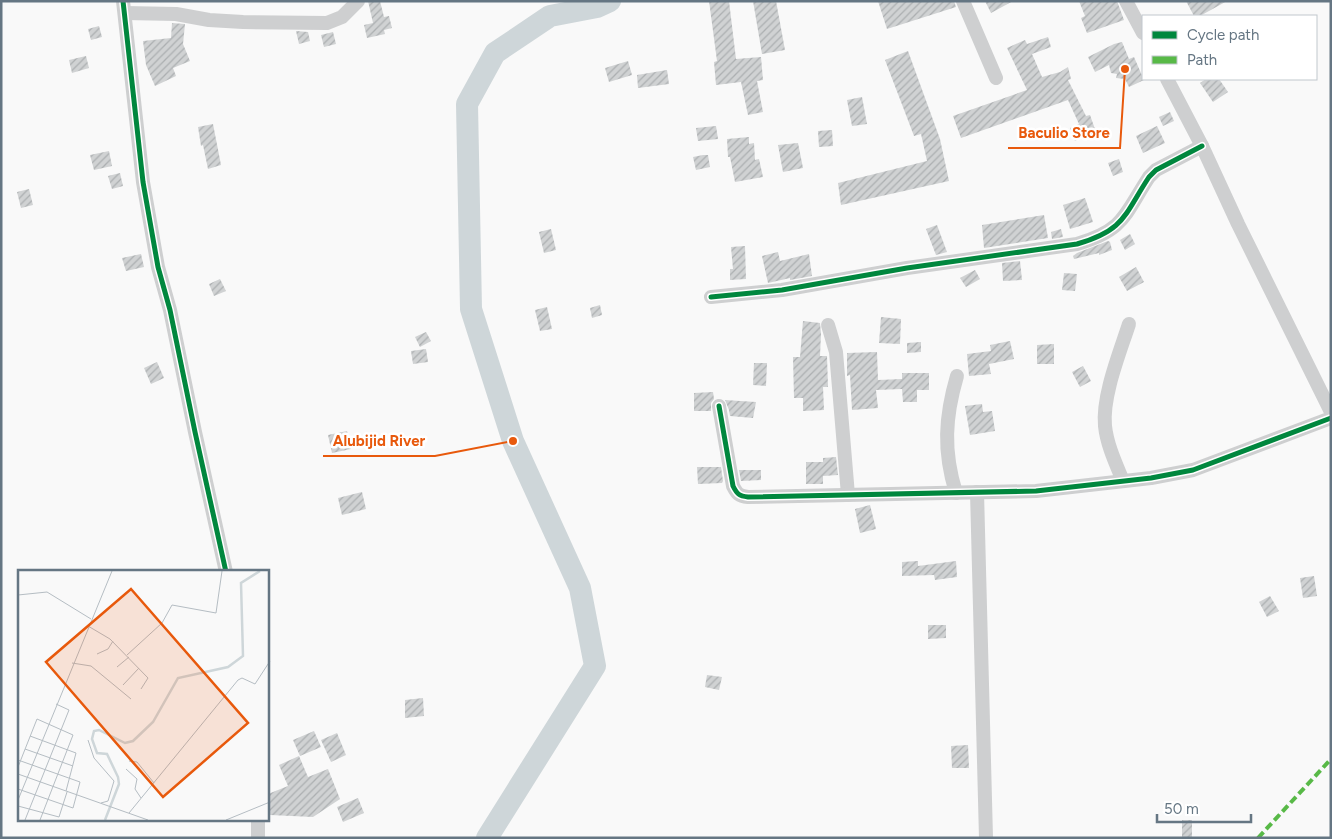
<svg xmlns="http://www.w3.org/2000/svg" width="1332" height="839" viewBox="0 0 1332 839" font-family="Figtree,sans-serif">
	<defs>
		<pattern id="building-hatch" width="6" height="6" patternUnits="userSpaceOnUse" patternTransform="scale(1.25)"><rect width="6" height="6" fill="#d0d2d3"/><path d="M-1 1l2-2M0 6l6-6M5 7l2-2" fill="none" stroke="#acafb1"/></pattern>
	</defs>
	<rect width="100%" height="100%" fill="#f9f9f9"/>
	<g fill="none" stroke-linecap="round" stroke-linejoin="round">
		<!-- river -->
		<polyline stroke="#ced6d9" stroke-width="22" points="487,838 595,666 580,588 513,441 471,309 467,104 495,53 550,16 597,7 610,1"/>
	</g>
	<!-- building -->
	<g fill="url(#building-hatch)">
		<polygon points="368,1 380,1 384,17 389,16 392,28 384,30 385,34 367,38 364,25 373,23"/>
		<polygon points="709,1 729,1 736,59 761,57 763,80 757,81 763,112 748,115 741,82 716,85 714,62 717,61"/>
		<polygon points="753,1 776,1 785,50 762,54"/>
		<polygon points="878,1 954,1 956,7 887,29"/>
		<polygon points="985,1 1013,1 991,13"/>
		<polygon points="1079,1 1117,1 1124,20 1087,33 1081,18 1085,16"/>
		<polygon points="1186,1 1227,1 1200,16 1194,16"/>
		<polygon points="172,23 185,24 183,44 190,61 173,68 176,76 155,86 146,65 143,41 171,38"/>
		<polygon points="99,26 102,37 91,40 88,29"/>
		<polygon points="296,31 308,32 310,41 299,44"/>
		<polygon points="333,32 336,44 324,47 321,35"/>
		<polygon points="1048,37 1051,47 1032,54 1042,77 1060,72 1068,67 1071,79 1068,80 1086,116 1090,115 1096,132 1075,141 1070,128 1079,124 1068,100 961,138 953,116 1027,90 1007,48 1025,40 1027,44"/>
		<polygon points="1122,42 1129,59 1134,57 1144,80 1129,87 1125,79 1116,78 1117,74 1111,73 1109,65 1095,72 1088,57 1114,44"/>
		<polygon points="908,51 940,139 949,181 841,205 838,183 927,161 921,134 914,136 885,60"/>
		<polygon points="86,56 89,68 72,73 69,60"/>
		<polygon points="628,61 632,75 609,82 605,68"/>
		<polygon points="667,70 669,84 638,88 637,75"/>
		<polygon points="1206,79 1219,79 1228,92 1213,102 1200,83"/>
		<polygon points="862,97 867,124 852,126 847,100"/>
		<polygon points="1170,112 1174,121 1163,126 1159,117"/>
		<polygon points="213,124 221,165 208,169 203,145 201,146 198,127"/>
		<polygon points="716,126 718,139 698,141 696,128"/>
		<polygon points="1157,126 1165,143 1143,153 1136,136"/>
		<polygon points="832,130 833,146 819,147 818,131"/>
		<polygon points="749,137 749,144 754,143 755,160 759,159 763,177 735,182 730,157 728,157 727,139"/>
		<polygon points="798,143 803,168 783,172 778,145"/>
		<polygon points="109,151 112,166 94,170 90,155"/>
		<polygon points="703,155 708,155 710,167 696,170 693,157"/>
		<polygon points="1119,159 1123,172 1113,176 1108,163"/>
		<polygon points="120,173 123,186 112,189 108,176"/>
		<polygon points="29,189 33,205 21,208 17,192"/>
		<polygon points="1085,198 1093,222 1070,229 1063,205"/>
		<polygon points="1044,215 1048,238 984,248 982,225"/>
		<polygon points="937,225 947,252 936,255 926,229"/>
		<polygon points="551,229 556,250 544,253 539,232"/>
		<polygon points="1061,229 1063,237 1052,239 1051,232"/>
		<polygon points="1130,234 1135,244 1125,250 1120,240"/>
		<polygon points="1108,241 1110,242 1112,250 1099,255 1099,253 1074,259 1073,256 1077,253"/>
		<polygon points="745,246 746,279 730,280 730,269 733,269 731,247"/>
		<polygon points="778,252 780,261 809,254 812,276 790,280 790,278 768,283 762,256"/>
		<polygon points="141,254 144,267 126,271 122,258"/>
		<polygon points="1020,261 1022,280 1003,281 1002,263"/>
		<polygon points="1136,267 1144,282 1127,291 1119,277"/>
		<polygon points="975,270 980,279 966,287 960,278"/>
		<polygon points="1064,273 1077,274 1075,291 1062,290"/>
		<polygon points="220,279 226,291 214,296 209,284"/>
		<polygon points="600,305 602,315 592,318 590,308"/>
		<polygon points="547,307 552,329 540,331 535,310"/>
		<polygon points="881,317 901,319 900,344 879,343"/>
		<polygon points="803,321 820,323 821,334 820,356 827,356 828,387 823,387 824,410 803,411 803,398 794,398 793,357 800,357"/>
		<polygon points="426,332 431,341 420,347 415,337"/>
		<polygon points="1010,341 1014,359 989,364 991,374 969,376 967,354 991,351 990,345"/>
		<polygon points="921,342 921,352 907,353 907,343"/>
		<polygon points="1054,344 1054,364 1037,364 1037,345"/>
		<polygon points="426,349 428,362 413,364 411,351"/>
		<polygon points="877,352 878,380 902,379 902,373 929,373 929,390 917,390 917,402 903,402 902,389 876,390 878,408 852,410 850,375 847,376 847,353"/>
		<polygon points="157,362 164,378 151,384 144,368"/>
		<polygon points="754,363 767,363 766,386 753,385"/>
		<polygon points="1083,366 1091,381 1080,387 1072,372"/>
		<polygon points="713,392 714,399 711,403 711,411 694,411 694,393"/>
		<polygon points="725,400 756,402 753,418 730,416 729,410"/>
		<polygon points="982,404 983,412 992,411 995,431 970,435 965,406"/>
		<polygon points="347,431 351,449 332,453 328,435"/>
		<polygon points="836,457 838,475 823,476 823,484 806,484 806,462 823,462 823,458"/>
		<polygon points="697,467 721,467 723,481 722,483 698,484"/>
		<polygon points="739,470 761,470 761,480 741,481"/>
		<polygon points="362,492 366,509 342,515 338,498"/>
		<polygon points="870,505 876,529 860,533 855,509"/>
		<polygon points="918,561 918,566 956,561 957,577 935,580 934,575 902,576 902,562"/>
		<polygon points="1314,576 1317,596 1303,598 1300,578"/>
		<polygon points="1270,596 1279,611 1267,617 1259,602"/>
		<polygon points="928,625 946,625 946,638 928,639"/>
		<polygon points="707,675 722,677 719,690 705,687"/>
		<polygon points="423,698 424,716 405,718 405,700"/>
		<polygon points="314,731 321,747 300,756 293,740"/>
		<polygon points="337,733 346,755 331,762 321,740"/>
		<polygon points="968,745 969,768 952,768 951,746"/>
		<polygon points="299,756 308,777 328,769 340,799 313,817 270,815 268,811 268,794 288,786 279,765"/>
		<polygon points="358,798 364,813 343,822 337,807"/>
		<rect x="1182" y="820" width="10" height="18"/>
	</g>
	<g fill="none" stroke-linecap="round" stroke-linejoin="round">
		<!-- minor -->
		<g stroke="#cecfd0" stroke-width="14">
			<polyline points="123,1 143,182 158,267 170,310 195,432 226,572"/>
			<polyline points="963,1 996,78"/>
			<polyline points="1126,1 1143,33"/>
			<polyline points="125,13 176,14 209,20 243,22 327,23 342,17 358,1"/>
			<polyline points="1167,79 1202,146 1238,224 1331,412"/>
			<path d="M 711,297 L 782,290 L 907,268 L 1077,244 C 1125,230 1124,215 1149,177 L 1156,170 L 1202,146"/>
			<polyline points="828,325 836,352 848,495"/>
			<path d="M 719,406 L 733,486 C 737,494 739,496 748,497 L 1036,491 L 1151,478 L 1193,470 L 1331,418"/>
			<path d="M 1123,481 C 1116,464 1107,445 1105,426 C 1102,396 1120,352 1129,324"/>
			<polyline points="977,492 986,838"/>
			<path d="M 956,493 C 943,451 945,417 957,376"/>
			<polyline points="258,820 258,838"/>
		</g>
		<!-- quiet -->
		<polyline stroke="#58b947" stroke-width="4" stroke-dasharray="8 4" stroke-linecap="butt" points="1258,838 1331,759"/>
		<defs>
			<g id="cycleway">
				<polyline points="123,1 143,182 158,267 170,310 195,432 226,572"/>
				<path d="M 711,297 L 782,290 L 907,268 L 1077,244 C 1125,230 1124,215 1149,177 L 1156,170 L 1202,146"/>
				<path d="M 719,406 L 733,486 C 737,494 739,496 748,497 L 1036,491 L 1151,478 L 1193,470 L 1331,418"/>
			</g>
		</defs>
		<!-- cycleway casing -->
		<use href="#cycleway" stroke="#fff" stroke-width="8"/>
		<!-- cycleway -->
		<use href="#cycleway" stroke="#00873e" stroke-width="5"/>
	</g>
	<!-- overview -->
	<g transform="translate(18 570)">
		<rect width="251" height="251" fill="#f9f9f9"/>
		<path fill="none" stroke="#ced6d9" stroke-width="2.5" d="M 87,250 L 101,214 L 100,207 L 89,184 L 79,183 L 74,169 L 76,161 L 81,160 L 107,173 L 115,171 L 135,152 L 160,108 L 210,97 L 225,86 L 223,13 L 242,1"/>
		<path fill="none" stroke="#b5bdc3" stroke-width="1" d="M 0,25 L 29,22 L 73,49M 70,56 L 92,69 L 130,108 L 123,119M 79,84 L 90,79 L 95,71M 109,85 L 144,53 L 154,35 L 198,43 L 204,1M 54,93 L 73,96 L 113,129M 99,97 L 111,87M 105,115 L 121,98M 19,149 L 55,165 L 22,250M 12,166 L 58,183 L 48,221M 70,170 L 76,188 L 96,211 L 90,231 L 83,233M 7,179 L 55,196M 0,190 L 62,212 L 55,238 L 0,219M 111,191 L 119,192 L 136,213M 0,197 L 19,149M 108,199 L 119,209 L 117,219 L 123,228M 0,204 L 130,250M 0,230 L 94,1M 0,236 L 41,247 L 49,222M 111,243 L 220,110 L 224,108 L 237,114 L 252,91M 7,250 L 51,140 L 38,134M 208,250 L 252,232"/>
		<path fill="#e8590c" fill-opacity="0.15" stroke="#e8590c" stroke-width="2.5" d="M 113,19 L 230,153 L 145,227 L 28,92 Z"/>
		<rect width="251" height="251" fill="none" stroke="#657683" stroke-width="2.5"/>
	</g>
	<!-- callouts -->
	<path fill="none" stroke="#e8590c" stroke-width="2" d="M1125 69L1120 148H1008M513 441L435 456H323"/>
	<g fill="#e8590c" stroke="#fff" stroke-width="2">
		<circle cx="1125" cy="69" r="5"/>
		<circle cx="513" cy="441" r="5"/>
	</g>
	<g font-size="15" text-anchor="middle" font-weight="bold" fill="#e8590c" stroke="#fff" stroke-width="5" stroke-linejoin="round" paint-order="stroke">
		<text x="1064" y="138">Baculio Store</text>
		<text x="379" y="446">Alubijid River</text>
	</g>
	<!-- border -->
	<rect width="1332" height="839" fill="none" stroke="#657683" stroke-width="5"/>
	<!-- legend -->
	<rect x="1142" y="15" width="175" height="65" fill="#ffffff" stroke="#c1c8cd"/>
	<rect x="1152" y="31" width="25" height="8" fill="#00873e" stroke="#c1c8cd"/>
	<text x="1187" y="40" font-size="15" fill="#657683">Cycle path</text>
	<rect x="1152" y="56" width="25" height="8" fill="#58b947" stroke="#c1c8cd"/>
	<text x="1187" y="65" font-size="15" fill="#657683">Path</text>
	<!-- scale -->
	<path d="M1157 814v8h94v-8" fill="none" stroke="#657683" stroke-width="2.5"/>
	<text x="1164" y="814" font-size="15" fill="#657683" stroke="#ffffff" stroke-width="4" paint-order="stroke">50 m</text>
</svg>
